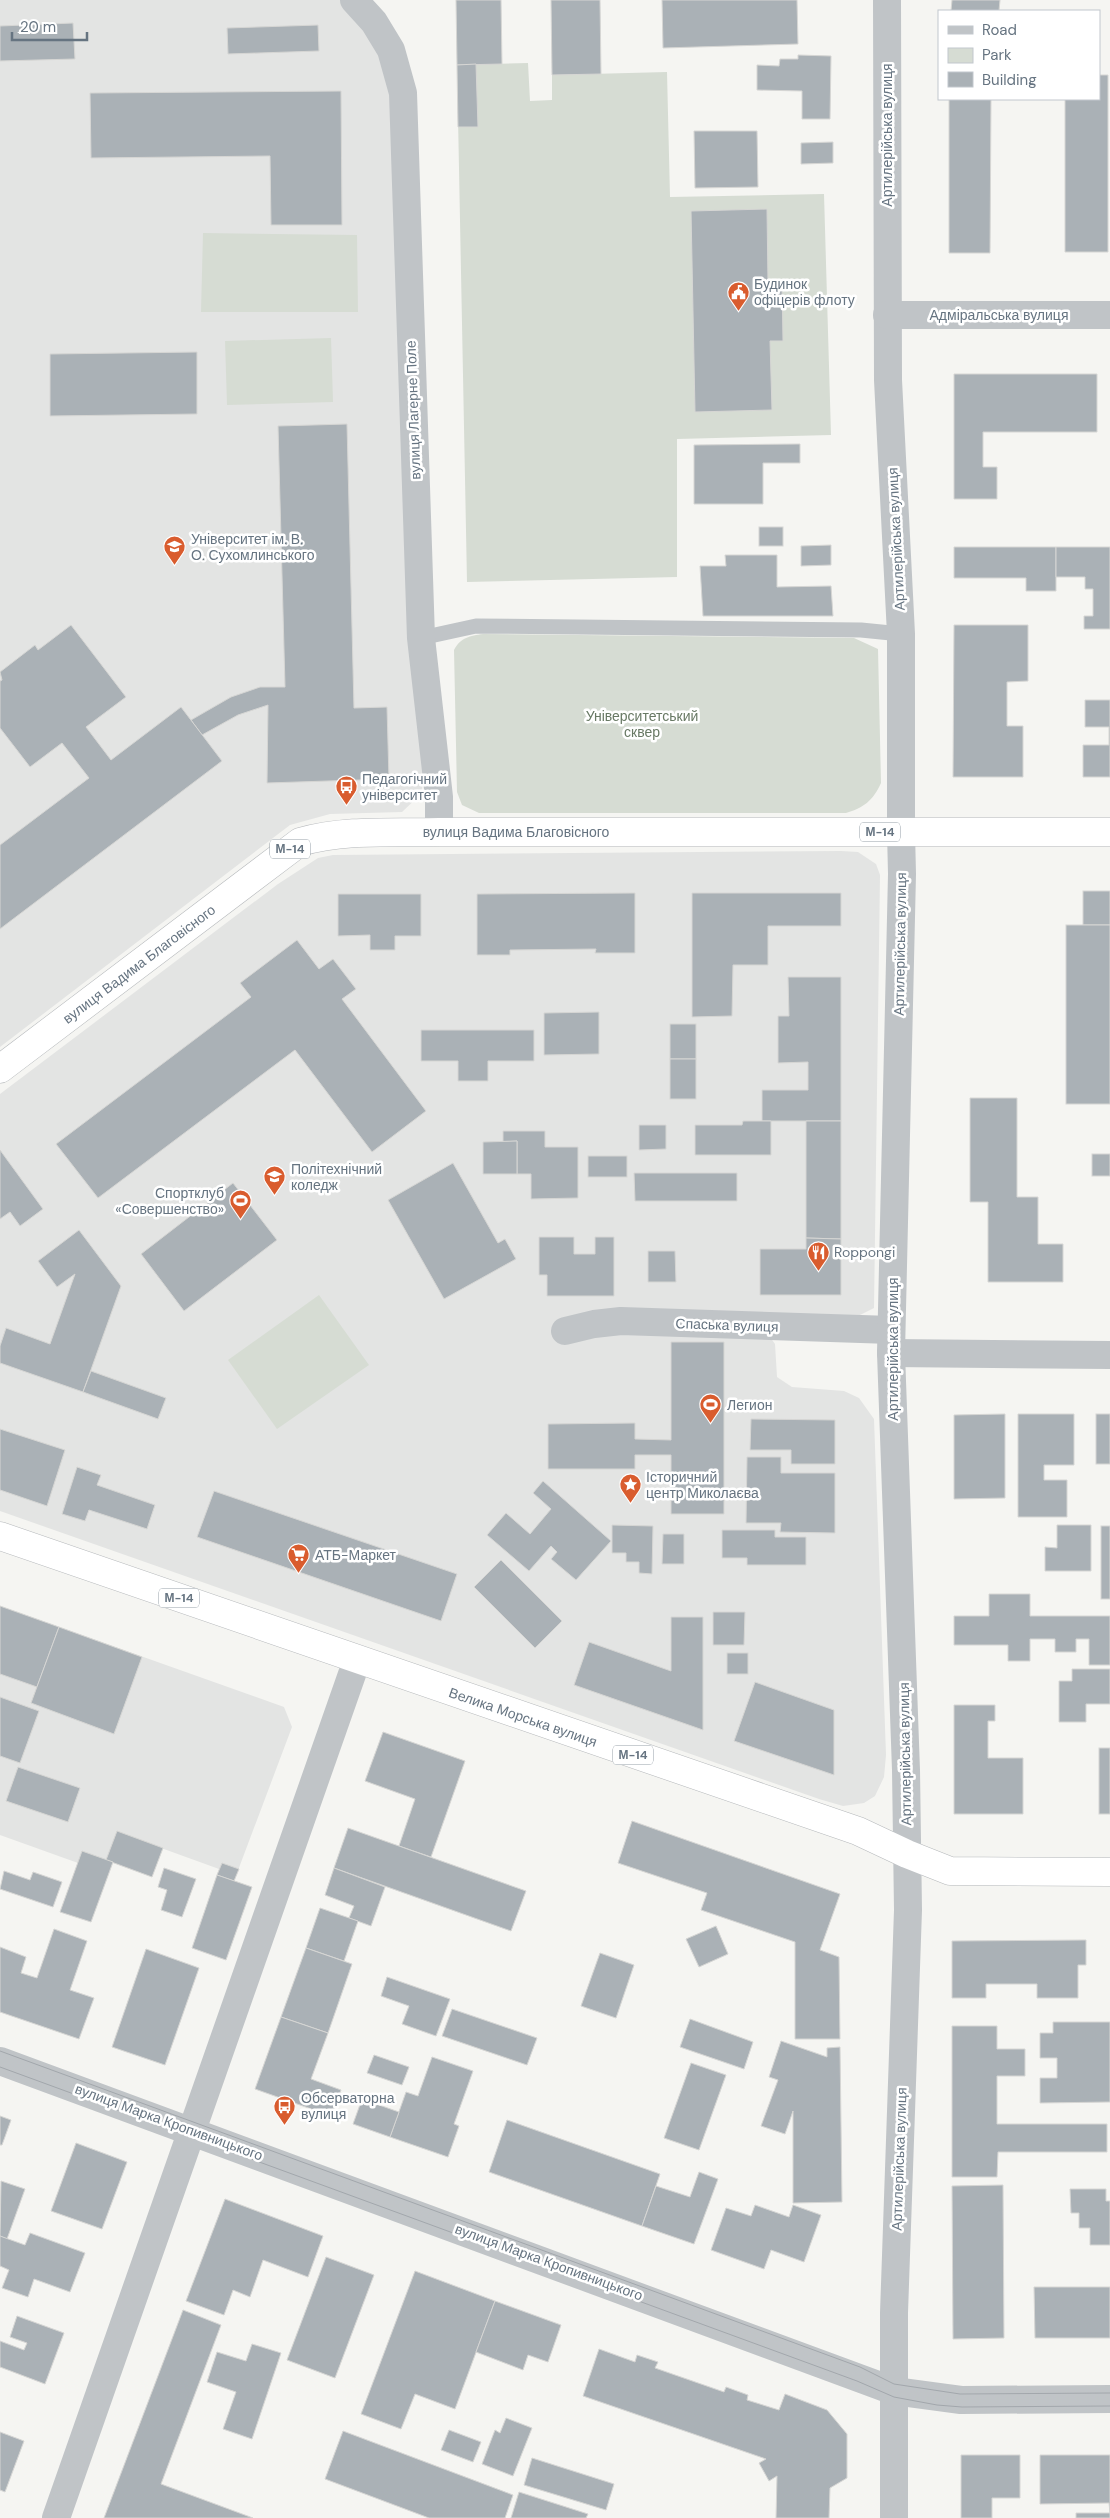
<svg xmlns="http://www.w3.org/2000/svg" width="1110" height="2518" viewBox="0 0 1110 2518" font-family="'DM Sans',sans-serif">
	<rect width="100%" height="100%" fill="#f5f5f2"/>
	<!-- built -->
	<g fill="#e3e4e3">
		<polygon points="0,0 341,0 383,54 395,93 424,776 421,794 402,812 330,814 290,825 0,1047"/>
		<polygon points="841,851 858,852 876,864 880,875 874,1308 856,1317 770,1337 775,1344 777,1377 792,1387 844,1391 859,1398 874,1419 886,1755 884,1777 875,1796 864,1803 843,1806 819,1799 0,1511 0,1094 278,884 318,858 333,855"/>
		<polygon points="0,1606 284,1707 292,1727 234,1881 217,1875 219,1869 117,1832 106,1860 78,1863 0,1835"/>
	</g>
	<!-- green -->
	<g fill="#d6dcd3">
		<polygon points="528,63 530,101 552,100 552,75 667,72 670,197 824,194 831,435 677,439 677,577 467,582 457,65"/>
		<polygon points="203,233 357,235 358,312 201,312"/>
		<polygon points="331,338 333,402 227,405 225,341"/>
		<path d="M 483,634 L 854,638 L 878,649 L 881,783 C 873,801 863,808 846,813 L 479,813 L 462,805 L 457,792 L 454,650 C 461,637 470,636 483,634 Z"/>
		<polygon points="319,1295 369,1365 277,1429 228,1360"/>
	</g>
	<!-- building -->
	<g fill="#aab1b6" stroke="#d6d6d4">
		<polygon points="456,0 501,0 502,64 457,65"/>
		<polygon points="551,0 600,0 601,74 552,75"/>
		<polygon points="662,0 797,0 798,44 663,48"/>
		<polygon points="952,0 1000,0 999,11 951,11"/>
		<polygon points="73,23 75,59 0,61 0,26"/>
		<polygon points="318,25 319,51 228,54 227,28"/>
		<polygon points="798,55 831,56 830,119 802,119 802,91 757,90 757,65 779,66 780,59 798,59"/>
		<polygon points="476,64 478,127 458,127 457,65"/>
		<polygon points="1099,75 1108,75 1108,252 1065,252 1065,99 1099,99"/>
		<polygon points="341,91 342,225 271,225 270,156 91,158 90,93"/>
		<polygon points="949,99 991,99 990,253 949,253"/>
		<polygon points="694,131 757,131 758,187 695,188"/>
		<polygon points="833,142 833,163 801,164 801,143"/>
		<polygon points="767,209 768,282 782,282 783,341 770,341 772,410 695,412 691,211"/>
		<polygon points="197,352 197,414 50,416 50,354"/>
		<polygon points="954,374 1097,374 1097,432 983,432 983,467 997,467 997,499 954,499"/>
		<polygon points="347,424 354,708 387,707 389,779 267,783 268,705 238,715 202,735 191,720 231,697 260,687 285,687 278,426"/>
		<polygon points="800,444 800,463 763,463 763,504 694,504 694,445"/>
		<rect x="759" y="527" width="24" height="19"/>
		<polygon points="831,545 831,565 801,566 801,546"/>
		<polygon points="954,547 1056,547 1056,591 1026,591 1026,578 954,578"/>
		<polygon points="1056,547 1110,547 1110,629 1084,629 1084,616 1093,616 1093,589 1085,589 1085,577 1056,577"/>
		<polygon points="725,555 777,555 777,587 831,586 833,616 703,616 700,566 726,566"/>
		<polygon points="71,625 126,697 86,727 111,760 181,707 222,761 0,929 0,845 89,778 62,743 30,767 0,728 0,681 2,680 0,672 35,645 38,650"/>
		<polygon points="954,625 1028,625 1028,681 1007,682 1007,726 1023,726 1023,777 953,777"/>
		<polygon points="1085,700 1110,700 1110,777 1083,777 1083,745 1109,745 1109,727 1085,727"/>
		<rect x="1083" y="891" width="27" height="34"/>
		<polygon points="635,893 635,953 595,953 596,949 510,950 510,955 477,955 477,894"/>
		<polygon points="692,893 841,893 841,926 768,926 768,965 733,965 732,1016 692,1017"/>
		<polygon points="338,894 421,894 421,936 395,936 395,950 370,950 370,935 338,936"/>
		<rect x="1066" y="925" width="44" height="179"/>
		<polygon points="297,940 319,969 333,959 356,989 342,999 426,1111 372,1152 295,1050 98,1198 56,1144 251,997 240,983"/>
		<polygon points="788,977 841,977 841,1121 762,1121 762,1090 808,1090 808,1062 778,1063 778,1016 789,1016"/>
		<polygon points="599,1012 599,1054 544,1055 544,1013"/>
		<rect x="670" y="1024" width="26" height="35"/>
		<polygon points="421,1030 534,1030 534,1061 488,1061 488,1081 458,1081 458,1061 421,1061"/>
		<rect x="670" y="1059" width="26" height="40"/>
		<polygon points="970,1098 1017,1098 1017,1197 1038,1197 1038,1244 1063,1244 1063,1282 988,1282 988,1202 970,1202"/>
		<polygon points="743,1121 771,1121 771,1155 695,1155 695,1125 742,1125"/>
		<polygon points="806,1121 841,1121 841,1239 806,1238"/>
		<polygon points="639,1125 666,1125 666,1149 639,1150"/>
		<polygon points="503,1131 545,1131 545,1147 578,1147 578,1198 531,1199 531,1174 517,1174 517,1141 503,1142"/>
		<polygon points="517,1141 517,1174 483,1174 483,1142"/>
		<polygon points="0,1150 43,1209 20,1226 10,1212 0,1219"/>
		<rect x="1092" y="1154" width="18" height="22"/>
		<rect x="588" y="1156" width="39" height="21"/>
		<polygon points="453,1163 498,1243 505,1239 516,1259 444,1299 388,1200"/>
		<polygon points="634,1173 737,1173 737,1201 635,1201"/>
		<polygon points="233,1183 277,1240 184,1311 141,1254"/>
		<polygon points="79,1230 121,1286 83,1392 0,1363 0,1346 6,1328 50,1344 75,1274 57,1287 38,1261"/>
		<polygon points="539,1237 574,1237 574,1254 595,1254 595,1237 614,1237 614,1296 547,1296 547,1275 539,1275"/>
		<polygon points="806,1238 841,1239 841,1295 760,1295 760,1249 806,1249"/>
		<polygon points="648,1251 675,1251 676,1282 648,1282"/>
		<polygon points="671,1342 724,1342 724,1514 671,1514 671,1455 635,1455 635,1469 548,1469 548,1424 635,1423 635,1439 671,1440"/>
		<polygon points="91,1371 166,1398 158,1419 83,1392"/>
		<polygon points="1005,1414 1005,1498 954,1499 954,1415"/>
		<polygon points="1018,1414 1074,1414 1074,1465 1044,1465 1044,1480 1067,1480 1067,1517 1018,1517"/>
		<rect x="1096" y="1414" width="14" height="50"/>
		<polygon points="751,1419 835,1420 835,1464 791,1464 791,1450 750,1450"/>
		<polygon points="0,1429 65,1450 47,1506 0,1490"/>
		<polygon points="747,1457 781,1457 781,1473 835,1473 835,1533 780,1532 781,1523 746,1523"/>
		<polygon points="77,1467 101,1475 97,1485 155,1505 147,1529 89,1510 85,1521 62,1514"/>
		<polygon points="543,1481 611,1541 576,1580 551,1559 557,1552 551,1546 529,1571 487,1535 506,1513 530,1534 551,1509 533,1493"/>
		<polygon points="214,1491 457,1574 441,1621 197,1537"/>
		<polygon points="612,1525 653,1526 652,1574 639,1573 639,1562 626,1562 626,1553 612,1553"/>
		<polygon points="1057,1525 1091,1525 1091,1571 1045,1571 1045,1547 1057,1548"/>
		<rect x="1101" y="1526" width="9" height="73"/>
		<polygon points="722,1530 775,1530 775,1537 806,1537 806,1565 747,1565 747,1558 722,1558"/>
		<polygon points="663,1534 684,1534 684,1564 662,1564"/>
		<polygon points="501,1560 562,1621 535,1648 474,1587"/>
		<polygon points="989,1594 1030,1594 1030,1616 1110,1616 1110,1665 1089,1665 1089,1639 1076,1639 1076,1652 1055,1652 1055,1639 1030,1639 1030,1661 1008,1661 1008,1645 954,1645 954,1616 989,1616"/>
		<polygon points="0,1606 59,1627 37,1687 0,1674"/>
		<polygon points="713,1612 745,1612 744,1645 713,1645"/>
		<polygon points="671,1617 703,1617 703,1730 574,1685 589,1642 671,1671"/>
		<polygon points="59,1627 142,1657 114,1734 31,1703"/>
		<rect x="727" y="1653" width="21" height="21"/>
		<polygon points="1072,1669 1110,1669 1110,1704 1086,1704 1086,1722 1059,1722 1059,1681 1072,1681"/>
		<polygon points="755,1682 834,1710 834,1775 734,1741"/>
		<polygon points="0,1697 39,1711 20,1763 0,1756"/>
		<polygon points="954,1705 995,1705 995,1721 988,1721 988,1758 1023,1758 1023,1814 954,1814"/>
		<polygon points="383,1732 465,1761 431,1857 399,1846 415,1799 365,1781"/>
		<rect x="1099" y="1748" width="11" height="66"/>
		<polygon points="18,1767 80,1788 68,1822 6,1801"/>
		<polygon points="632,1821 840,1894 820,1950 839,1957 840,2039 795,2039 795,1942 701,1910 707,1893 618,1863"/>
		<polygon points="348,1828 526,1891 511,1931 334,1868"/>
		<polygon points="117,1831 163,1848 152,1877 106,1860"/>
		<polygon points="82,1851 113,1862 91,1922 60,1912"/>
		<polygon points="222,1863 239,1869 234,1881 217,1875"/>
		<polygon points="164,1868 196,1879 182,1917 161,1910 167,1890 158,1887"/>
		<polygon points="334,1868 385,1887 371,1926 349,1918 354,1906 325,1895"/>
		<polygon points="4,1871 30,1880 33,1872 62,1882 53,1907 0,1889"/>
		<polygon points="217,1875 252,1887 226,1960 192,1948"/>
		<polygon points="320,1908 358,1921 344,1961 306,1948"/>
		<polygon points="716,1926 728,1954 699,1967 686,1939"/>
		<polygon points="54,1929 87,1941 70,1990 94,1998 79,2039 0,2012 0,1947 26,1957 21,1973 37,1978"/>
		<polygon points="1086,1940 1086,1965 1078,1965 1078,1998 1037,1998 1037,1984 986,1984 986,1998 952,1998 952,1941"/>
		<polygon points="306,1948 352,1964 328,2033 281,2017"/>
		<polygon points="146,1949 199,1968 165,2065 112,2047"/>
		<polygon points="600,1953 634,1965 616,2018 581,2006"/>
		<polygon points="387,1977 450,1999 436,2036 402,2024 409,2006 381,1996"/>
		<polygon points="452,2009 537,2038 527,2065 442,2036"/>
		<polygon points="281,2017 328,2033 311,2079 341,2090 331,2116 255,2089"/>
		<polygon points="690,2019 753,2042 744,2069 680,2047"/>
		<polygon points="1053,2022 1110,2022 1110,2102 1040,2103 1040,2078 1057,2078 1057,2058 1040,2058 1040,2033 1053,2033"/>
		<polygon points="952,2026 997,2026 997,2049 1025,2049 1025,2076 997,2076 997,2124 1107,2124 1107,2152 998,2152 997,2177 952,2177"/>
		<polygon points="781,2041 827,2057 827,2048 840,2047 842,2202 793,2203 793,2111 785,2134 761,2126 778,2080 769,2077"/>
		<polygon points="374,2055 409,2067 402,2085 367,2073"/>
		<polygon points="432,2057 473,2071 454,2124 459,2126 448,2157 390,2137 406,2092 418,2096"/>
		<polygon points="691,2063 726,2075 699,2150 664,2138"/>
		<polygon points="362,2099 399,2112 390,2137 353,2124"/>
		<polygon points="0,2116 11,2120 2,2145 0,2145"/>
		<polygon points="507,2120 660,2174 642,2226 489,2172"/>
		<polygon points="76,2143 127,2162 102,2229 51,2211"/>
		<polygon points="699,2172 718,2179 694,2244 642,2226 656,2186 690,2197"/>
		<polygon points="1,2181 25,2189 7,2239 0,2236"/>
		<polygon points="1003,2185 1004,2338 953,2339 952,2186"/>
		<polygon points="1070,2189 1106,2189 1106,2201 1110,2201 1110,2245 1090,2245 1090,2228 1079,2228 1079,2213 1071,2213"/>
		<polygon points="225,2199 323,2236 308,2277 263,2260 250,2297 233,2290 224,2315 186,2301"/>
		<polygon points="755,2205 789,2217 793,2205 821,2215 804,2262 771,2250 764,2269 711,2250 726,2208 751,2216"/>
		<polygon points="30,2233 85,2253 70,2292 34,2279 28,2297 2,2288 9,2270 0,2266 0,2236 25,2245"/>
		<polygon points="326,2257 374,2275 335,2378 287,2360"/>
		<polygon points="415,2271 495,2301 455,2409 415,2394 401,2429 361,2414"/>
		<polygon points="1034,2287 1110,2287 1110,2338 1035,2338"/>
		<polygon points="495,2301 561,2325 548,2362 528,2355 523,2370 476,2352"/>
		<polygon points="183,2310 221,2325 161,2484 253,2518 104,2518"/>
		<polygon points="17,2316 64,2333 45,2384 0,2367 0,2341 24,2350 27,2343 10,2337"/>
		<polygon points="252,2344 281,2353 252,2439 223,2429 236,2392 207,2382 217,2352 246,2361"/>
		<polygon points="599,2349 635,2362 637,2355 658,2362 655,2368 724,2392 726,2387 748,2395 747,2400 779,2410 785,2394 827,2410 847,2434 847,2478 830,2488 829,2518 776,2518 777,2476 769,2481 759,2463 766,2459 583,2396"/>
		<polygon points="506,2418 532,2428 513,2476 482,2464 495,2430 500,2433"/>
		<polygon points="449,2430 481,2442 473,2462 441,2450"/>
		<polygon points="343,2431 513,2495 505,2518 429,2518 325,2479"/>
		<polygon points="0,2432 24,2441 5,2492 0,2490"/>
		<polygon points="961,2455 1020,2455 1020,2498 992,2498 992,2518 961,2518"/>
		<polygon points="1040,2455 1110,2455 1110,2518 1076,2518 1076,2513 1110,2513 1109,2503 1040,2504"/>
		<polygon points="532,2458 614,2484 606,2510 524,2485"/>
		<polygon points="519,2492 588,2514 586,2518 511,2518"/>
	</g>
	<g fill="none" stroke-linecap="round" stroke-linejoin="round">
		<defs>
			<g id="trunk">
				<path d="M 0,1069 L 300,842 C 345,829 392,833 439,832 L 1110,832"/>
				<polyline points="0,1536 858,1831 907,1854 950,1871 1110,1872"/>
			</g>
		</defs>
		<!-- trunk casing -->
		<use href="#trunk" stroke="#b5b8bb" stroke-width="29"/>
		<!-- service -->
		<polyline stroke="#c0c4c7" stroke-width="15" points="421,638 476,626 861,630 901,634"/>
		<!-- minor -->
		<g stroke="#c0c4c7" stroke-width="28">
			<polyline points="354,0 374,22 391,50 403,93 421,638 439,797 439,832"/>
			<polyline points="887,0 888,380 901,634 901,832"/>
			<polyline points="887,315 1110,315"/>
			<polyline points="565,1331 594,1324 621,1321 891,1330"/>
			<polyline points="891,1353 1110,1355"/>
			<polyline points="0,2061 894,2391 961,2400 1110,2399"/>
			<polyline points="56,2518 357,1660"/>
		</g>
		<!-- tertiary -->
		<polyline stroke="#c0c4c7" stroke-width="28" points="894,2518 894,2313 908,1910 906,1770 891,1353 902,874 901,832"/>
		<!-- trunk -->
		<use href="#trunk" stroke="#fff" stroke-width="28"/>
		<!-- tram -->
		<g stroke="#a2a7ac" stroke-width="1">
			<polyline points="0,2051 860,2367 894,2384 960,2394 1110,2393"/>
			<polyline points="0,2067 857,2381 894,2397 937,2405 962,2407 1110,2406"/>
		</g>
	</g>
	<!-- icons -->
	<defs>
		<symbol id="civic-pin" viewBox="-11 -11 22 30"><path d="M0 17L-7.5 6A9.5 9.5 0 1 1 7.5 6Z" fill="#d95c2e" stroke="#fff"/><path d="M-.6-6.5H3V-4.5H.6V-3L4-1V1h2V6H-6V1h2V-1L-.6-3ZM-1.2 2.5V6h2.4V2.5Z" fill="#fff"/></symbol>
		<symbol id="university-pin" viewBox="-11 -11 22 30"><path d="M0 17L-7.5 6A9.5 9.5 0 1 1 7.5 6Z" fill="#d95c2e" stroke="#fff"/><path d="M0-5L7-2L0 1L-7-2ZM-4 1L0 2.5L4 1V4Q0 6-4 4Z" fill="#fff"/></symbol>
		<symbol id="bus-pin" viewBox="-11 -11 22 30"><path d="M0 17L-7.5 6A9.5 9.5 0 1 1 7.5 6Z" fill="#d95c2e" stroke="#fff"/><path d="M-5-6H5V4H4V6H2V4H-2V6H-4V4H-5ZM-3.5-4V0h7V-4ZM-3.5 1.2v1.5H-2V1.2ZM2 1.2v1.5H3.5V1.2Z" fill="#fff"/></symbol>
		<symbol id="stadium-pin" viewBox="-11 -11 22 30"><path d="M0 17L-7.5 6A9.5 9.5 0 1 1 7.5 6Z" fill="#d95c2e" stroke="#fff"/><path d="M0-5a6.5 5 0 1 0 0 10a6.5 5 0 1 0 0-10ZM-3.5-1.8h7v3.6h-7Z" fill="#fff"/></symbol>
		<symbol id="restaurant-pin" viewBox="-11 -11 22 30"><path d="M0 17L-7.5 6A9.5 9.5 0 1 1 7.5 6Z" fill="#d95c2e" stroke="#fff"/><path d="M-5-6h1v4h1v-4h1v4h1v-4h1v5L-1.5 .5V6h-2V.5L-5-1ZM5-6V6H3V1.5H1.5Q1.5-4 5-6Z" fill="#fff"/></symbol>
		<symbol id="sight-pin" viewBox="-11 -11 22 30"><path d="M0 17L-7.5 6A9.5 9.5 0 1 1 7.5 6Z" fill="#d95c2e" stroke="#fff"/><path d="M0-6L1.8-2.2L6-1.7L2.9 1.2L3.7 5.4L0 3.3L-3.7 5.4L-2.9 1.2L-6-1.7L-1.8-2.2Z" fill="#fff"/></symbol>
		<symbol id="supermarket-pin" viewBox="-11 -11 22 30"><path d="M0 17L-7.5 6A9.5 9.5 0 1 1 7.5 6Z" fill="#d95c2e" stroke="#fff"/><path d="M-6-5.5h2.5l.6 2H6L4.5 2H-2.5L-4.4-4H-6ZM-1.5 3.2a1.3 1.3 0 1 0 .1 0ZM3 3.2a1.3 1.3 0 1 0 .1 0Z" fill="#fff"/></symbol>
	</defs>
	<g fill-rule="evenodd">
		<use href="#civic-pin" x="726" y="280" width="25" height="34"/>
		<use href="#university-pin" x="162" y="534" width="25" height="34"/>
		<use href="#bus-pin" x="334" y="774" width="25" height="34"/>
		<use href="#university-pin" x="262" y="1164" width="25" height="34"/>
		<use href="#stadium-pin" x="228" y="1188" width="25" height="34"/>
		<use href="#restaurant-pin" x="806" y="1240" width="25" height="34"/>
		<use href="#stadium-pin" x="698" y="1392" width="25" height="34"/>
		<use href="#sight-pin" x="618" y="1472" width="25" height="34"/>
		<use href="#supermarket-pin" x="286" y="1542" width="25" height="34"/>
		<use href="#bus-pin" x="272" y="2094" width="25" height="34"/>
	</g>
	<g text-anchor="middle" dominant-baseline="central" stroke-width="5" stroke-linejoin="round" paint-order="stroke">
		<!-- shield labels -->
		<g fill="#fff" stroke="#949ea7" stroke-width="1">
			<rect x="860" y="822.5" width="40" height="19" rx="4"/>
			<rect x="270" y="839.5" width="40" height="19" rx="4"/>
			<rect x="159" y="1588.5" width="40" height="19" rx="4"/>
			<rect x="613" y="1745.5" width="40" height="19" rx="4"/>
		</g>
		<g font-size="12" font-weight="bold" fill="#667481">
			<text x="880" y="832">М-14</text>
			<text x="290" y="849">М-14</text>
			<text x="179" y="1598">М-14</text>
			<text x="633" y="1755">М-14</text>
		</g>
		<!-- street labels -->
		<g font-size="14" fill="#667481" stroke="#fff">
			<text transform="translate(887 135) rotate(-90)">Артилерійська вулиця</text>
			<text x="999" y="315">Адміральська вулиця</text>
			<text transform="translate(413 410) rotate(-92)">вулиця Лагерне Поле</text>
			<text transform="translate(896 539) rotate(-93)">Артилерійська вулиця</text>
			<text x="516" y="832">вулиця Вадима Благовісного</text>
			<text transform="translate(900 944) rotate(-89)">Артилерійська вулиця</text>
			<text transform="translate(139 964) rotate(-37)">вулиця Вадима Благовісного</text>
			<text transform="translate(727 1325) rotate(2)">Спаська вулиця</text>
			<text transform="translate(893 1349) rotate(-90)">Артилерійська вулиця</text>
			<text transform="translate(523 1717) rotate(19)">Велика Морська вулиця</text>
			<text transform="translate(905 1754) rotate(-91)">Артилерійська вулиця</text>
			<text transform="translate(169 2122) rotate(20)">вулиця Марка Кропивницького</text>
			<text transform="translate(899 2159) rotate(-88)">Артилерійська вулиця</text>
			<text transform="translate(549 2262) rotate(20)">вулиця Марка Кропивницького</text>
		</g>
		<!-- poi labels -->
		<g font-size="14" fill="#667481" stroke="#fff" text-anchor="start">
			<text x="754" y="284">Будинок<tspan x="754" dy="16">офіцерів флоту</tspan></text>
			<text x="191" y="539">Університет ім. В.<tspan x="191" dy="16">О. Сухомлинського</tspan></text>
			<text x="362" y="779">Педагогічний<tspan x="362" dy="16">університет</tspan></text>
			<text x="291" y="1169">Політехнічний<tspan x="291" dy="16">коледж</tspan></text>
			<text x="224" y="1193" text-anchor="end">Спортклуб<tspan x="224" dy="16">«Совершенство»</tspan></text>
			<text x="834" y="1252">Roppongi</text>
			<text x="727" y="1405">Легион</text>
			<text x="646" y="1477">Історичний<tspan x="646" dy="16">центр Миколаєва</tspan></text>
			<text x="315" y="1555">АТБ-Маркет</text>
			<text x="301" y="2098">Обсерваторна<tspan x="301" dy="16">вулиця</tspan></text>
		</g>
		<!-- park labels -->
		<g font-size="14" fill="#687964" stroke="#fff">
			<text x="642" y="716">Університетський<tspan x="642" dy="16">сквер</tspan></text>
		</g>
	</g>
	<!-- legend -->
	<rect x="938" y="10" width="162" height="90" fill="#ffffff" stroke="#c2c7cd"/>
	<rect x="948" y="26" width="25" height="8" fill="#c0c4c7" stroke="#c2c7cd"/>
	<text x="982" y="35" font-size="15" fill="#667481">Road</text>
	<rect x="948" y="48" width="25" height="15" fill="#d6dcd3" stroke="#c2c7cd"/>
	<text x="982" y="60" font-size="15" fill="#667481">Park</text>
	<rect x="948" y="72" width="25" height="15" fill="#aab1b6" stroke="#c2c7cd"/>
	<text x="982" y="85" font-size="15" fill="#667481">Building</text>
	<!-- scale -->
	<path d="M12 32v8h75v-8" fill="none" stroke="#667481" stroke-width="2.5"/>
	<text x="20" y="32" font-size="15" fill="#667481" stroke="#ffffff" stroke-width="4" paint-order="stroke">20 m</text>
</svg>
